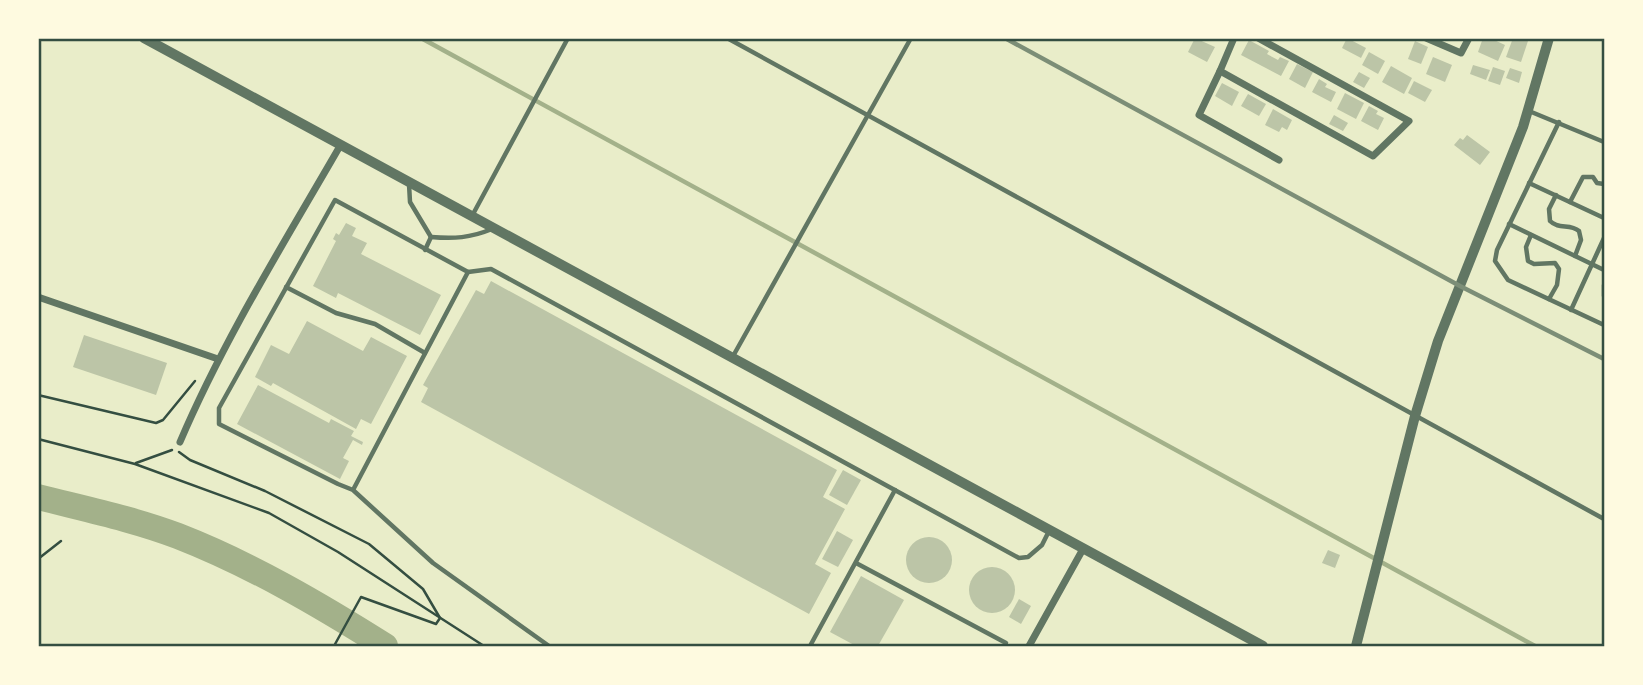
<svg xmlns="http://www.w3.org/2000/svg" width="1643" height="685" viewBox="0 0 1643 685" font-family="'Playfair Display',serif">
	<rect width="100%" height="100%" fill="#e9edc9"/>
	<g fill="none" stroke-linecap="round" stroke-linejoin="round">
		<!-- stream -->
		<polyline stroke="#a3b18a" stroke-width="4.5" points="421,38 1535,646"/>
		<!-- river -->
		<path stroke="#a3b18a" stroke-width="26" d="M 38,497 C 85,509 133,519 178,536 C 250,564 320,605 385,646"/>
	</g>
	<!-- building -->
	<g fill="#bcc5a7">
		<polygon points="1195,38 1215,47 1207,62 1188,52"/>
		<polygon points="1347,38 1366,48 1361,58 1342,48"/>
		<polygon points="1483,38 1490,38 1505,45 1498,61 1478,52"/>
		<polygon points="1513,38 1529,38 1521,62 1506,57"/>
		<polygon points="1249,40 1269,51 1267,54 1278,60 1280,57 1289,61 1281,76 1241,55"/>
		<polygon points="1415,41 1428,47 1421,64 1408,59"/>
		<polygon points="1369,52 1385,61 1378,74 1362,65"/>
		<polygon points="1433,57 1452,65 1445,82 1426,74"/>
		<polygon points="1297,64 1313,72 1305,88 1289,79"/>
		<polygon points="1473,65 1490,70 1486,80 1470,74"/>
		<polygon points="1391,66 1412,78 1404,94 1382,82"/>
		<polygon points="1493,67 1505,71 1500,85 1488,81"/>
		<polygon points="1510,68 1522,72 1519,83 1506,78"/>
		<polygon points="1359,72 1370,78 1364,88 1353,82"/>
		<polygon points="1319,79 1327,84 1325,87 1336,92 1331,102 1312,92"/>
		<polygon points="1414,81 1432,90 1425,102 1408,93"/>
		<polygon points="1222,83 1239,92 1232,106 1215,96"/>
		<polygon points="1345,93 1364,103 1356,119 1337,109"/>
		<polygon points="1248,94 1266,104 1259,116 1241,106"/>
		<polygon points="1369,106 1378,111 1376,114 1384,118 1378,130 1361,121"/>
		<polygon points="1273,109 1292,120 1287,130 1282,127 1279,132 1265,125"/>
		<polygon points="1334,115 1348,123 1343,131 1329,124"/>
		<polygon points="1467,135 1490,152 1480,165 1454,145 1460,138 1463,140"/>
		<polygon points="346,223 356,228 352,236 367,243 361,254 441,295 420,335 338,293 336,298 313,286 336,241 333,239 336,233 339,235"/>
		<polygon points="491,281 837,470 823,497 845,509 815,564 831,573 809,614 421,402 428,388 423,385 476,290 484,294"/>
		<polygon points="307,321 363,351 371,337 407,356 371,424 361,419 356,429 273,383 271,386 255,377 271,345 289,354"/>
		<polygon points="84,335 167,363 156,395 73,367"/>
		<polygon points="258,385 329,423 331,419 354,431 351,436 363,442 362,445 353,440 343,458 349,461 340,479 237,424"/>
		<polygon points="843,470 861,480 847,505 829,495"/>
		<polygon points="837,531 853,540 838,567 822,559"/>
		<circle cx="929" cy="560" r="23"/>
		<polygon points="1328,550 1340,555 1335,568 1322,563"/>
		<circle cx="992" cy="590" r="23"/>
		<polygon points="861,576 904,600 878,646 856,646 830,632"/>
		<polygon points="1019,599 1031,606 1021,624 1009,617"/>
	</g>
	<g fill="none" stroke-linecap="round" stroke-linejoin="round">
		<!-- path -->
		<g stroke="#344e41" stroke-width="2.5">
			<polyline points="38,395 156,423 163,420 195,381"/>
			<polyline points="38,439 135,464 269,513 338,552 484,646"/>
			<polyline points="179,452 190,460 265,491 369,544 423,589 440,618 436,624 361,597 334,646"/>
			<polyline points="136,463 172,450"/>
			<polyline points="38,559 61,541"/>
		</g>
		<!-- service -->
		<g stroke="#617663" stroke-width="4.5">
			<polyline points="727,38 1604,519"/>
			<polyline points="1529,111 1604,142"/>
			<polyline points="1559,122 1497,250 1495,261 1508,280 1604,325"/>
			<polyline points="1529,183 1604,218"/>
			<polyline points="409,184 410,202 431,237"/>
			<path d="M 1556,195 L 1549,209 L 1550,221 C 1559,230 1570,223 1579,231 L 1581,240 L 1575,256"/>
			<polyline points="1570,202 1583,177 1593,177 1597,183 1604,184"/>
			<polyline points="472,216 568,38"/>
			<polyline points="1509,224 1604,270"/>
			<polyline points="1531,235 1526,247 1528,261 1534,264 1555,263 1559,269 1557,285 1549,299"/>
			<path d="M 431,237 C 454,239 470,238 492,229"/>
			<polyline points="425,250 431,237"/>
			<polyline points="468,272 491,269 1019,558 1028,557 1042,545 1049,531"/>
			<polyline points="1604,285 1604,296"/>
			<polyline points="286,287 336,313 375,324 425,353"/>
			<polyline points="1571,310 1604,238"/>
			<polyline points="732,358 911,38"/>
			<polyline points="353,490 468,272 335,200 219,408 219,424 338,484 353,490 433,563 549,646"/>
			<polyline points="856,563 1006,643 1004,646"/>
			<polyline points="810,646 895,490"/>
		</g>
		<!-- minor -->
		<g stroke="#617663" stroke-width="7">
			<polyline points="1234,38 1220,71 1373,156 1409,121 1258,38"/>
			<polyline points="1426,38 1461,53 1469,38"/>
			<polyline points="1220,71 1199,115 1279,160"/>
			<polyline points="38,297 218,359"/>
			<path d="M 180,442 C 224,339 284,243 340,146"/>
			<polyline points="1029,646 1083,549"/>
		</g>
		<!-- tertiary -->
		<g stroke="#617663" stroke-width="10">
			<polyline points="144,38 1263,646"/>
			<polyline points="1356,646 1415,416 1438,341 1523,127 1549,38"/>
		</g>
		<!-- rail -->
		<polyline stroke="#7c8e77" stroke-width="4.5" points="1005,38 1460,286 1604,359"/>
	</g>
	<!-- border -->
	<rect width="1643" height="685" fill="none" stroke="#fefae0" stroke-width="80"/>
	<rect x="40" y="40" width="1563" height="605" fill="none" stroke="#344e41" stroke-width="2.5"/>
</svg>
